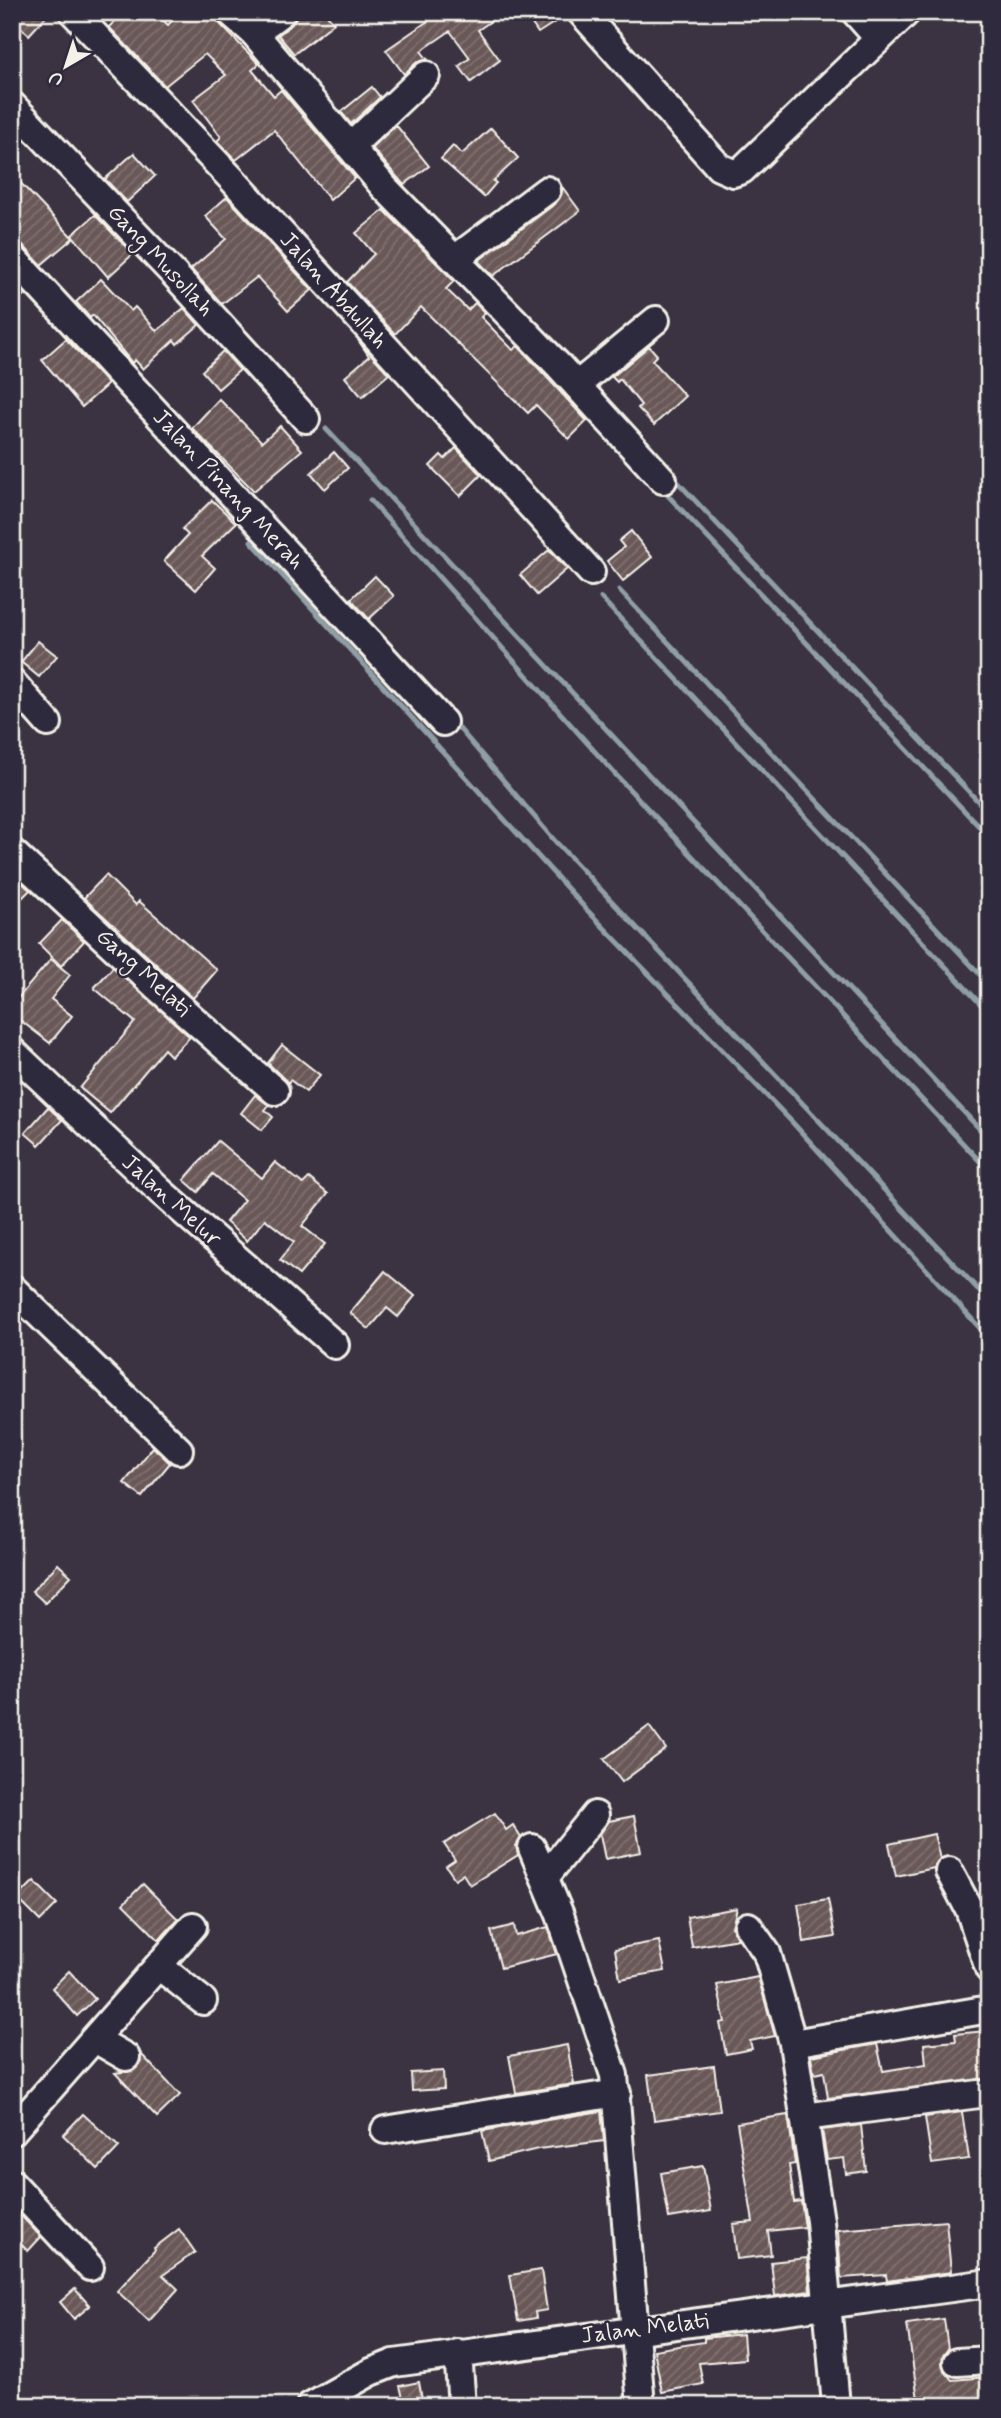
<svg xmlns="http://www.w3.org/2000/svg" width="1001" height="2418" viewBox="0 0 1001 2418" font-family="Mynerve,sans-serif">
	<defs>
		<pattern id="building-hatch" width="6" height="6" patternUnits="userSpaceOnUse" patternTransform="scale(1.75)"><rect width="6" height="6" fill="#6a5858"/><path d="M-1 1l2-2M0 6l6-6M5 7l2-2" fill="none" stroke="#807070"/></pattern>
	</defs>
	<rect width="100%" height="100%" fill="#3b3342"/>
	<filter id="ink" filterUnits="userSpaceOnUse"><feTurbulence type="fractalNoise" baseFrequency=".0143" numOctaves="2"/><feDisplacementMap in="SourceGraphic" scale="14" xChannelSelector="R" yChannelSelector="G"/><feConvolveMatrix kernelMatrix="1 2 1 2 8 2 1 2 1" color-interpolation-filters="sRGB"/></filter>
	<g filter="url(#ink)">
		<g fill="none" stroke-linecap="round" stroke-linejoin="round">
			<!-- stream -->
			<g stroke="#909ea5" stroke-width="5">
				<polyline points="326,429 989,1139"/>
				<polyline points="674,478 989,813"/>
				<polyline points="660,487 989,837"/>
				<polyline points="370,500 615,774 989,1171"/>
				<polyline points="251,541 586,909 792,1122 989,1338"/>
				<polyline points="619,590 989,984"/>
				<polyline points="601,598 989,1013"/>
				<polyline points="452,720 555,841 989,1301"/>
			</g>
		</g>
		<!-- building -->
		<g fill="url(#building-hatch)" stroke="#f4f1e8" stroke-width="2">
			<polygon points="22,12 50,12 29,35 14,21"/>
			<polygon points="104,12 155,12 168,25 180,12 215,12 219,23 259,64 252,70 274,96 281,90 355,178 330,200 274,130 236,160 217,141 221,137 193,100 226,75 205,54 165,86 109,27 114,22"/>
			<polygon points="297,12 325,12 334,23 294,54 278,35 292,24"/>
			<polygon points="441,12 504,12 478,30 500,60 471,82 459,66 470,58 450,31 421,51 428,60 416,63 404,74 386,50"/>
			<polygon points="524,12 566,12 566,15 538,33"/>
			<polygon points="372,87 380,97 351,124 341,112"/>
			<polygon points="396,125 429,166 404,185 372,148"/>
			<polygon points="491,128 518,158 493,181 496,183 484,197 441,159 453,146 462,154"/>
			<polygon points="134,153 155,176 127,202 105,179"/>
			<polygon points="12,174 73,238 41,265 12,233"/>
			<polygon points="563,188 580,211 493,276 478,261 556,203"/>
			<polygon points="227,197 312,290 288,311 257,277 222,304 191,269 226,239 205,216"/>
			<polygon points="384,210 454,281 446,289 468,310 475,303 485,313 481,317 513,350 518,346 587,421 569,439 536,405 528,413 421,307 395,334 347,282 374,254 356,233"/>
			<polygon points="95,215 133,254 108,277 72,235"/>
			<polygon points="101,279 131,311 135,307 157,331 184,308 199,325 177,344 174,340 143,369 135,360 132,363 93,315 90,318 76,302"/>
			<polygon points="12,280 25,294 12,305"/>
			<polygon points="66,339 108,384 82,407 42,360"/>
			<polygon points="358,340 389,374 362,397 345,377 369,356"/>
			<polygon points="649,346 657,355 652,360 685,396 654,425 638,408 641,405 620,379 617,382 612,377"/>
			<polygon points="223,351 240,370 218,389 202,371"/>
			<polygon points="219,399 262,442 280,426 302,450 254,491 192,428"/>
			<polygon points="456,448 481,475 460,496 430,466 441,455 445,459"/>
			<polygon points="334,452 348,468 325,489 311,473"/>
			<polygon points="212,500 236,523 202,556 215,568 196,590 164,561 188,535 182,529"/>
			<polygon points="631,531 652,557 623,581 607,561 624,547 619,541"/>
			<polygon points="549,550 567,569 537,595 520,575"/>
			<polygon points="375,576 394,596 369,619 351,599"/>
			<polygon points="38,641 57,656 39,677 21,662"/>
			<polygon points="12,874 30,890 12,908"/>
			<polygon points="106,875 136,905 139,901 217,970 193,998 84,898"/>
			<polygon points="62,920 84,941 61,966 39,944"/>
			<polygon points="51,959 70,975 51,999 72,1016 50,1043 12,1014 12,1005"/>
			<polygon points="113,967 190,1037 171,1056 164,1049 110,1113 80,1088 135,1022 94,988"/>
			<polygon points="282,1045 320,1075 306,1092 290,1080 288,1083 268,1063"/>
			<polygon points="255,1095 269,1105 265,1110 273,1117 262,1130 241,1113"/>
			<polygon points="48,1107 62,1120 39,1145 25,1133"/>
			<polygon points="218,1141 262,1178 275,1162 303,1184 309,1178 328,1194 302,1226 325,1244 299,1275 280,1260 294,1242 265,1219 247,1241 226,1222 244,1200 213,1174 198,1192 184,1180"/>
			<polygon points="385,1271 415,1296 398,1317 387,1308 369,1329 350,1313"/>
			<polygon points="153,1447 170,1463 142,1497 124,1483"/>
			<polygon points="58,1564 71,1576 45,1603 32,1591"/>
			<polygon points="649,1726 666,1749 622,1782 604,1759"/>
			<polygon points="495,1813 506,1830 513,1825 521,1838 516,1846 518,1855 470,1885 463,1874 455,1879 446,1866 455,1860 444,1844"/>
			<polygon points="634,1816 641,1852 605,1859 600,1834 609,1821"/>
			<polygon points="934,1834 940,1859 934,1868 896,1876 889,1844"/>
			<polygon points="34,1881 57,1904 40,1921 17,1898"/>
			<polygon points="143,1884 178,1919 159,1940 123,1904"/>
			<polygon points="828,1899 835,1937 804,1942 798,1904"/>
			<polygon points="737,1908 732,1927 738,1939 692,1947 687,1917"/>
			<polygon points="514,1925 516,1936 548,1927 557,1954 501,1968 491,1931"/>
			<polygon points="659,1941 665,1971 620,1979 615,1949"/>
			<polygon points="69,1971 95,1999 77,2016 52,1988"/>
			<polygon points="758,1977 775,2036 750,2041 752,2049 726,2054 720,2023 725,2022 717,1985"/>
			<polygon points="986,2031 989,2079 828,2098 824,2072 814,2074 811,2056 877,2044 883,2071 926,2064 924,2044 956,2041 955,2034"/>
			<polygon points="567,2045 574,2084 516,2093 509,2056"/>
			<polygon points="141,2054 180,2095 157,2117 115,2073 134,2070 140,2064"/>
			<polygon points="714,2066 720,2111 654,2120 648,2075"/>
			<polygon points="443,2071 444,2089 412,2091 411,2073"/>
			<polygon points="601,2111 604,2141 538,2149 489,2161 482,2131"/>
			<polygon points="962,2112 969,2159 932,2164 925,2117"/>
			<polygon points="83,2114 119,2147 98,2169 63,2135"/>
			<polygon points="788,2115 795,2164 789,2165 794,2202 801,2201 805,2227 768,2231 771,2255 737,2259 733,2224 753,2222 737,2123"/>
			<polygon points="861,2125 866,2171 846,2174 844,2158 827,2160 822,2130"/>
			<polygon points="703,2166 711,2211 669,2218 661,2173"/>
			<polygon points="12,2206 41,2237 28,2251 12,2236"/>
			<polygon points="946,2221 951,2272 887,2281 886,2275 841,2278 838,2230"/>
			<polygon points="179,2229 195,2252 163,2275 178,2289 149,2321 117,2291 155,2250 154,2248"/>
			<polygon points="807,2258 810,2291 775,2296 771,2262"/>
			<polygon points="541,2270 547,2310 535,2312 536,2318 518,2321 510,2275"/>
			<polygon points="75,2289 90,2306 74,2319 60,2302"/>
			<polygon points="944,2319 948,2349 943,2356 944,2370 952,2380 989,2377 989,2406 919,2406 907,2324"/>
			<polygon points="743,2334 745,2359 699,2363 703,2384 662,2392 654,2350 704,2342 704,2338"/>
			<polygon points="419,2382 423,2404 405,2406 400,2386"/>
		</g>
		<g fill="none" stroke-linecap="round" stroke-linejoin="round">
			<defs>
				<g id="minor">
					<polyline points="73,12 231,178 591,572"/>
					<polyline points="230,12 254,33 384,187 559,366 663,480"/>
					<polyline points="581,12 719,167 733,173 742,170 907,12"/>
					<polyline points="855,12 878,38"/>
					<polyline points="254,33 282,12"/>
					<polyline points="12,105 174,274 306,419"/>
					<polyline points="351,146 426,75"/>
					<polyline points="12,257 443,722"/>
					<polyline points="455,259 547,190"/>
					<polyline points="577,385 656,320"/>
					<polyline points="12,682 48,723"/>
					<polyline points="12,852 158,988 275,1091"/>
					<polyline points="12,1051 160,1191 335,1345"/>
					<polyline points="12,1288 179,1450"/>
					<polyline points="532,1848 560,1915 614,2075 641,2406"/>
					<polyline points="949,1871 969,1909 989,1969"/>
					<polyline points="546,1876 595,1815"/>
					<polyline points="748,1926 767,1953 793,2043 820,2221 836,2406"/>
					<polyline points="159,1966 203,2001"/>
					<polyline points="95,2039 126,2057"/>
					<polyline points="793,2043 989,2009"/>
					<polyline points="804,2117 979,2094"/>
					<polyline points="385,2130 617,2093"/>
					<polyline points="12,2132 193,1926"/>
					<polyline points="12,2183 90,2267"/>
					<polyline points="458,2353 462,2406"/>
					<polyline points="957,2362 989,2360"/>
					<polyline points="310,2406 371,2372 394,2363 989,2283"/>
				</g>
			</defs>
			<!-- minor casing -->
			<use href="#minor" stroke="#f4f1e8" stroke-width="32"/>
			<!-- minor -->
			<use href="#minor" stroke="#2f2a3d" stroke-width="26"/>
		</g>
	</g>
	<g text-anchor="middle" dominant-baseline="central" stroke-width="5" stroke-linejoin="round" paint-order="stroke">
		<!-- street labels -->
		<g font-size="23" fill="#f4f1e8" stroke="#2f2a3d">
			<text transform="translate(160 261) rotate(47)">Gang Musollah</text>
			<text transform="translate(333 291) rotate(48)">Jalan Abdullah</text>
			<text transform="translate(228 490) rotate(47)">Jalan Pinang Merah</text>
			<text transform="translate(143 973) rotate(42)">Gang Melati</text>
			<text transform="translate(171 1201) rotate(42)">Jalan Melur</text>
			<text transform="translate(645 2329) rotate(-7)">Jalan Melati</text>
		</g>
	</g>
	<!-- margin -->
	<rect width="1001" height="2418" fill="none" stroke="#2f2a3d" stroke-width="42"/>
	<rect x="21" y="21" width="959" height="2376" fill="none" stroke="#f4f1e8" stroke-width="2.5" filter="url(#ink)"/>
	<!-- north arrow -->
	<g transform="translate(66 66) rotate(219)" stroke="#2f2a3d" stroke-width="5" paint-order="stroke">
	<path d="M0-5L12 26L0 18L-12 26Z" fill="#f4f1e8"/>
	<text y="-10" font-size="19" font-weight="bold" text-anchor="middle" fill="#f4f1e8">U</text>
	</g>
</svg>
